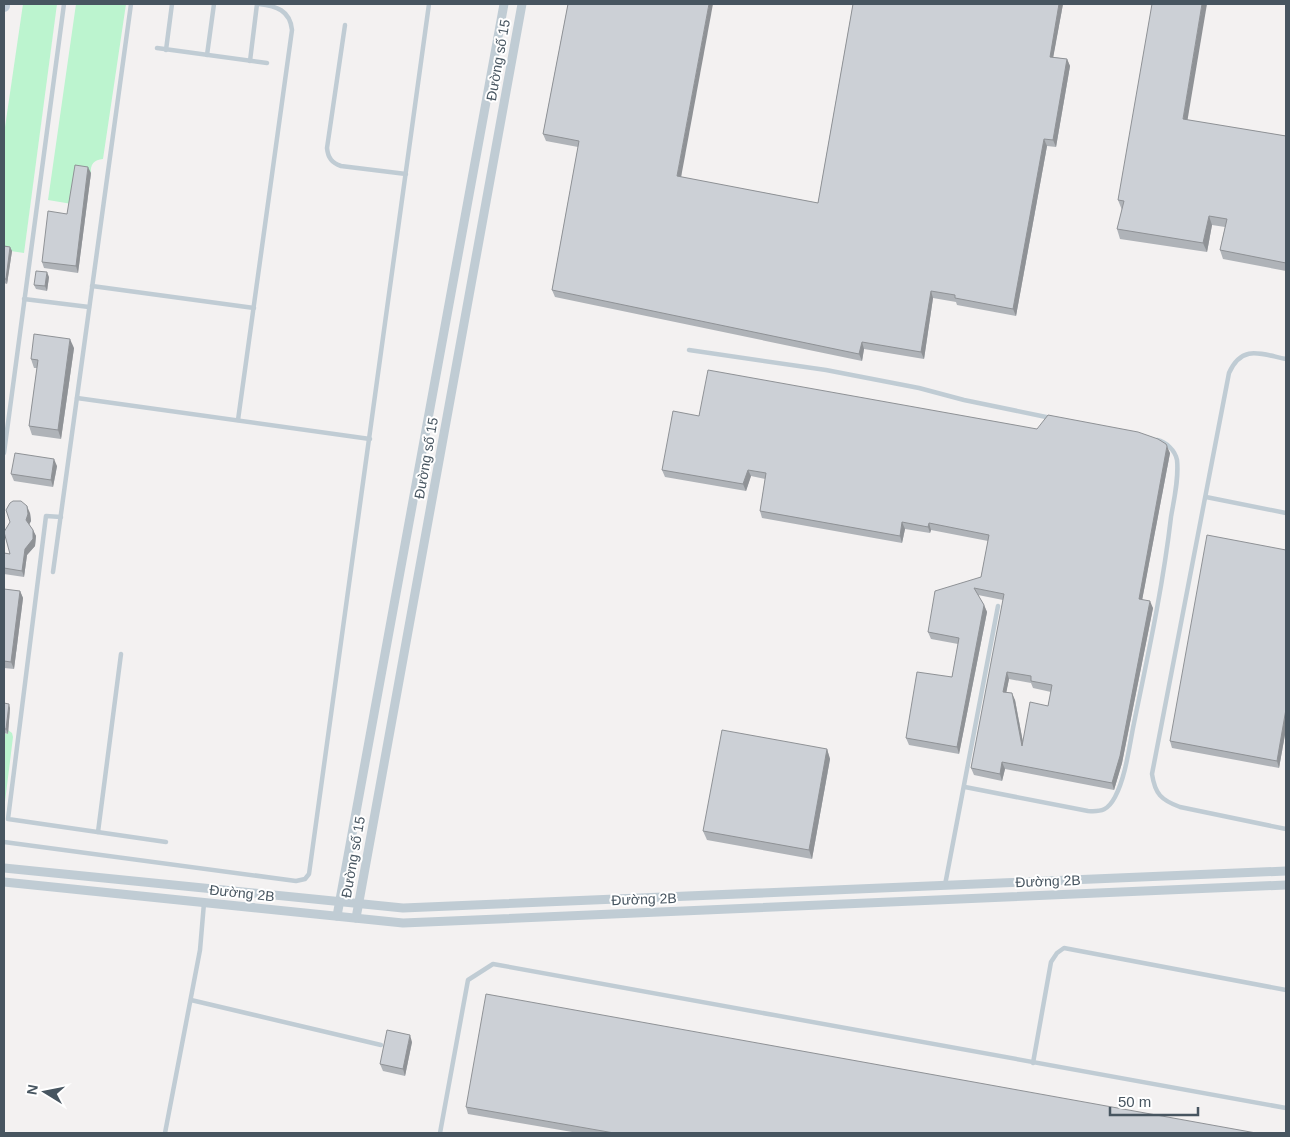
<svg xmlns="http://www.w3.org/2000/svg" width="1290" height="1137" viewBox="0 0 1290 1137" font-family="Helvetica,sans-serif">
	<rect width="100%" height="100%" fill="#f3f1f1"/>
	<!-- green -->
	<g fill="#bcf4cf">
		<polygon points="23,4 57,4 24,253 4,250 4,134"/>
		<path d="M 76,4 L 126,4 L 103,159 C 94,160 90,164 91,173 L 77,171 L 72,204 L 48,200 Z"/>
		<polygon points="8,730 12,733 13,737 4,810 4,733 8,734"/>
	</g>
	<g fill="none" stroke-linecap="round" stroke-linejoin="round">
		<!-- lane -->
		<g stroke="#c0ccd4" stroke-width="4.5">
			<path d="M 345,25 L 327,148 C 328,158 332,163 341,166 L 406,174"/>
			<polyline points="157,48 267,63"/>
			<polyline points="166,50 172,4"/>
			<polyline points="207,55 214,4"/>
			<polyline points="250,61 257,4"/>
			<polyline points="92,286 254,308"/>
			<polyline points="24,299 89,307"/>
			<polyline points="689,350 826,370 919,388 964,400 1051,418"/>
			<path d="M 1286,359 C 1261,354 1242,344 1229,373 L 1152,774 C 1155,794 1161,800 1180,807 L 1286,829"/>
			<polyline points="77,398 370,439"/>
			<path d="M 238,420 L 292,30 C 290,10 276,6 259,4"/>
			<polyline points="4,453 64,4"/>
			<polyline points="1206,497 1286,513"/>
			<polyline points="61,517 46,516 8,819 166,842"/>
			<polyline points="53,572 131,4"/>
			<path d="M 965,787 L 1088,811 C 1102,812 1108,810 1115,797 C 1126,776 1129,747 1134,723 C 1148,655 1163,586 1171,517 C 1174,499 1179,479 1177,460 C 1175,450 1166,442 1157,440"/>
			<polyline points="98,832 121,654"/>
			<polyline points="4,842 296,881 305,879 309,874 429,4"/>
			<polyline points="945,885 998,606"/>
			<polyline points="191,1000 381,1045"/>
			<polyline points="1033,1063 1051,962 1057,953 1064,948 1286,990"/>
			<polyline points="165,1133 200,950 204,903"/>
			<polyline points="440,1133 468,980 493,964 1286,1108"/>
		</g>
		<!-- street -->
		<g stroke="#c0ccd4" stroke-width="9">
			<polyline points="4,868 403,908 1286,871"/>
			<polyline points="4,882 403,923 1286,885"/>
			<polyline points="337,916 504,4"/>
			<polyline points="356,918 522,4"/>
		</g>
		<!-- secondary -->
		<polyline stroke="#c0cdd9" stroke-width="12" points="4,6 4,4"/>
	</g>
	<!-- wall -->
	<g fill="#afb3b8" fill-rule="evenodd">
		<polygon points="568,4 681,177 818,203 853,4 1063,4 1053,57 1067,59 1070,66 1056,147 1047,146 1016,316 957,305 956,302 933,298 924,359 864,349 862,361 555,297 552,290 578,147 546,141 543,134"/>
		<polygon points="1187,120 1286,136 1286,271 1223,259 1220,250 1225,227 1212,225 1207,252 1120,239 1117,229 1122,210 1118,200"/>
		<polygon points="91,173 78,273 44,268 42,262 67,214"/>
		<polygon points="4,246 10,247 12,251 7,284 4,283"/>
		<polygon points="49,277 47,291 36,289 34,285"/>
		<polygon points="74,348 61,439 32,435 29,426 37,368 34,368 31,359"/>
		<path d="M 699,416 L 1170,453 L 1142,600 L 1153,608 L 1122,763 L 1114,790 L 1005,769 L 1002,781 L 974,775 L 971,768 L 1003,600 L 978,595 L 984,605 L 987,612 L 959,754 L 909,745 L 906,738 L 952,677 L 958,644 L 931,639 L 928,632 L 981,577 L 988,541 L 931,530 L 930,533 L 905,529 L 902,543 L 762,518 L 760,511 L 765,479 L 751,476 L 746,491 L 665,477 L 662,470 ZM 1009,679 L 1031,683 L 1033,688 L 1051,692 L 1048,706 L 1023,743 L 1015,700 L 1006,692 Z"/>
		<polygon points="57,466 53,487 14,481 11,474"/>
		<polygon points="30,513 31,521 29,524 33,530 36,536 35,546 27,555 24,577 4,574 4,553 10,554 10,522"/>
		<polygon points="1286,550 1286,729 1279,768 1172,748 1170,741"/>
		<polygon points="20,591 23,598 14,669 4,668 4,592"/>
		<polygon points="4,703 10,708 8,734 4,733"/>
		<polygon points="827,749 830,759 812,859 707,840 703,831"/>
		<polygon points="412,1042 405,1076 383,1071 380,1064"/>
		<polygon points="466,1107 1256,1133 578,1133 468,1114"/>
	</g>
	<!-- shaded-wall -->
	<g fill="#8f9296">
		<polygon points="709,4 713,4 680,183 677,176"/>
		<polygon points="1059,4 1063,4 1052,64 1050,57"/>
		<polygon points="1202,4 1207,4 1186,129 1183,119"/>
		<polygon points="1067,59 1070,66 1056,147 1053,140"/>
		<polygon points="1044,139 1047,146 1016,316 1013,309"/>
		<polygon points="88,167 91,173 78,273 76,266"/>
		<polygon points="1209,216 1212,225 1207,252 1203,243"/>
		<polygon points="10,247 12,251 7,284 6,279"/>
		<polygon points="47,272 49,277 47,291 45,286"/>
		<polygon points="931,291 933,298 924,359 921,352"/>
		<polygon points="70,339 74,348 61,439 58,430"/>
		<polygon points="862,342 864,349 862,361 859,354"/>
		<polygon points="1167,446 1170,453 1141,606 1139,599"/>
		<polygon points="54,459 57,466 53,487 51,480"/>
		<polygon points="748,470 751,476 746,491 743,484"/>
		<polygon points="27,506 30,513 31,521 28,527 26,520"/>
		<polygon points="902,522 905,529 902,543 900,536"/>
		<polygon points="929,523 931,530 930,533 928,527"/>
		<polygon points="33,530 36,536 35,546 27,555 24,577 22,571 25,549"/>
		<polygon points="20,591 23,598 14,669 11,662"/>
		<polygon points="1150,601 1153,608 1122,763 1114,790 1112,783"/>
		<polygon points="984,605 987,612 959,754 957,747"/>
		<polygon points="1007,672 1009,679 1005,699 1003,692"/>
		<polygon points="1012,693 1015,700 1025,753 1022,746"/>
		<polygon points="9,704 10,708 8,734 6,729"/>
		<polygon points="1286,709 1286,729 1279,768 1277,761"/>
		<polygon points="827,749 830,759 812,859 809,850"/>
		<polygon points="1002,762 1005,769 1002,781 1000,774"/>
		<polygon points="410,1035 412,1042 405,1076 403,1069"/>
	</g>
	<!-- building -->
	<g fill="#ccd0d6" stroke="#8f9296" fill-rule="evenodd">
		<polygon points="568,4 709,4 677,176 818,203 853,4 1059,4 1050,57 1067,59 1053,140 1044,139 1013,309 955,298 955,295 931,291 921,352 862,342 859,354 552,290 579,141 543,134"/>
		<polygon points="1152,4 1202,4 1183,119 1286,136 1286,263 1220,250 1227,219 1209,216 1203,243 1117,229 1124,201 1118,200"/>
		<polygon points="75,165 88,167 76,266 42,262 48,211 67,214"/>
		<polygon points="4,246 10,247 6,279 4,279"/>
		<polygon points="36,271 47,272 45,286 34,285"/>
		<polygon points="34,334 70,339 58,430 29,426 38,360 31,359"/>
		<path d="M 708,370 L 1037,429 L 1048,415 L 1138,432 L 1158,439 L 1166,444 L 1167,446 L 1139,599 L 1150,601 L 1120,756 L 1112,783 L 1002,762 L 1000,774 L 971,768 L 1004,594 L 974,588 L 984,605 L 957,747 L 906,738 L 917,672 L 952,677 L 959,638 L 928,632 L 935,591 L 981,577 L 989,535 L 929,523 L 928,527 L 902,522 L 900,536 L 760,511 L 766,473 L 748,470 L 743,484 L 662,470 L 673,411 L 699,416 ZM 1007,672 L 1031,676 L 1031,681 L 1052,685 L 1048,706 L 1030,702 L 1022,746 L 1012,693 L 1003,692 Z"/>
		<polygon points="15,453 54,459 51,480 11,474"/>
		<polygon points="13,501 21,501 27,506 28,514 26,520 33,530 33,539 25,549 22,571 4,568 4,553 10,554 4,532 10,522 6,510 10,503"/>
		<polygon points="1207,535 1286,550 1286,709 1277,761 1170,741"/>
		<polygon points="4,589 20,591 11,662 4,661"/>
		<polygon points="4,703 9,704 6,729 4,729"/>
		<polygon points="722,730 827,749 809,850 703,831"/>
		<polygon points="486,994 1256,1133 614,1133 466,1107"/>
		<polygon points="387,1030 410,1035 403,1069 380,1064"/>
	</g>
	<g text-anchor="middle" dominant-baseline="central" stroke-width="4" stroke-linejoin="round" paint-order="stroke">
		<!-- street labels -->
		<g font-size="14" fill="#475560" stroke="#fff">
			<text transform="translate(498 60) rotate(-80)">Đường số 15</text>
			<text transform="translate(426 458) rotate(-80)">Đường số 15</text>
			<text transform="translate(353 857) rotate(-80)">Đường số 15</text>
			<text transform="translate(1048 881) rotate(-2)">Đường 2B</text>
			<text transform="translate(242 893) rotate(6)">Đường 2B</text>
			<text transform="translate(644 899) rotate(-2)">Đường 2B</text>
		</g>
	</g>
	<!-- border -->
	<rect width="1290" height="1137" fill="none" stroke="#475560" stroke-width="10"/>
	<!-- north arrow -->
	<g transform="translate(45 1092) rotate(280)" stroke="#ffffff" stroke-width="4" paint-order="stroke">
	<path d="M0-4L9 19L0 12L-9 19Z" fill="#475560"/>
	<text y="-8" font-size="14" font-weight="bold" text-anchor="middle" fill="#475560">N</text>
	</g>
	<!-- scale -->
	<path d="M1110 1107v8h88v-8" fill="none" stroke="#475560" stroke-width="2.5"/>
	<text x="1118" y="1107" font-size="15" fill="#475560" stroke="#ffffff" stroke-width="4" paint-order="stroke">50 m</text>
</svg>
